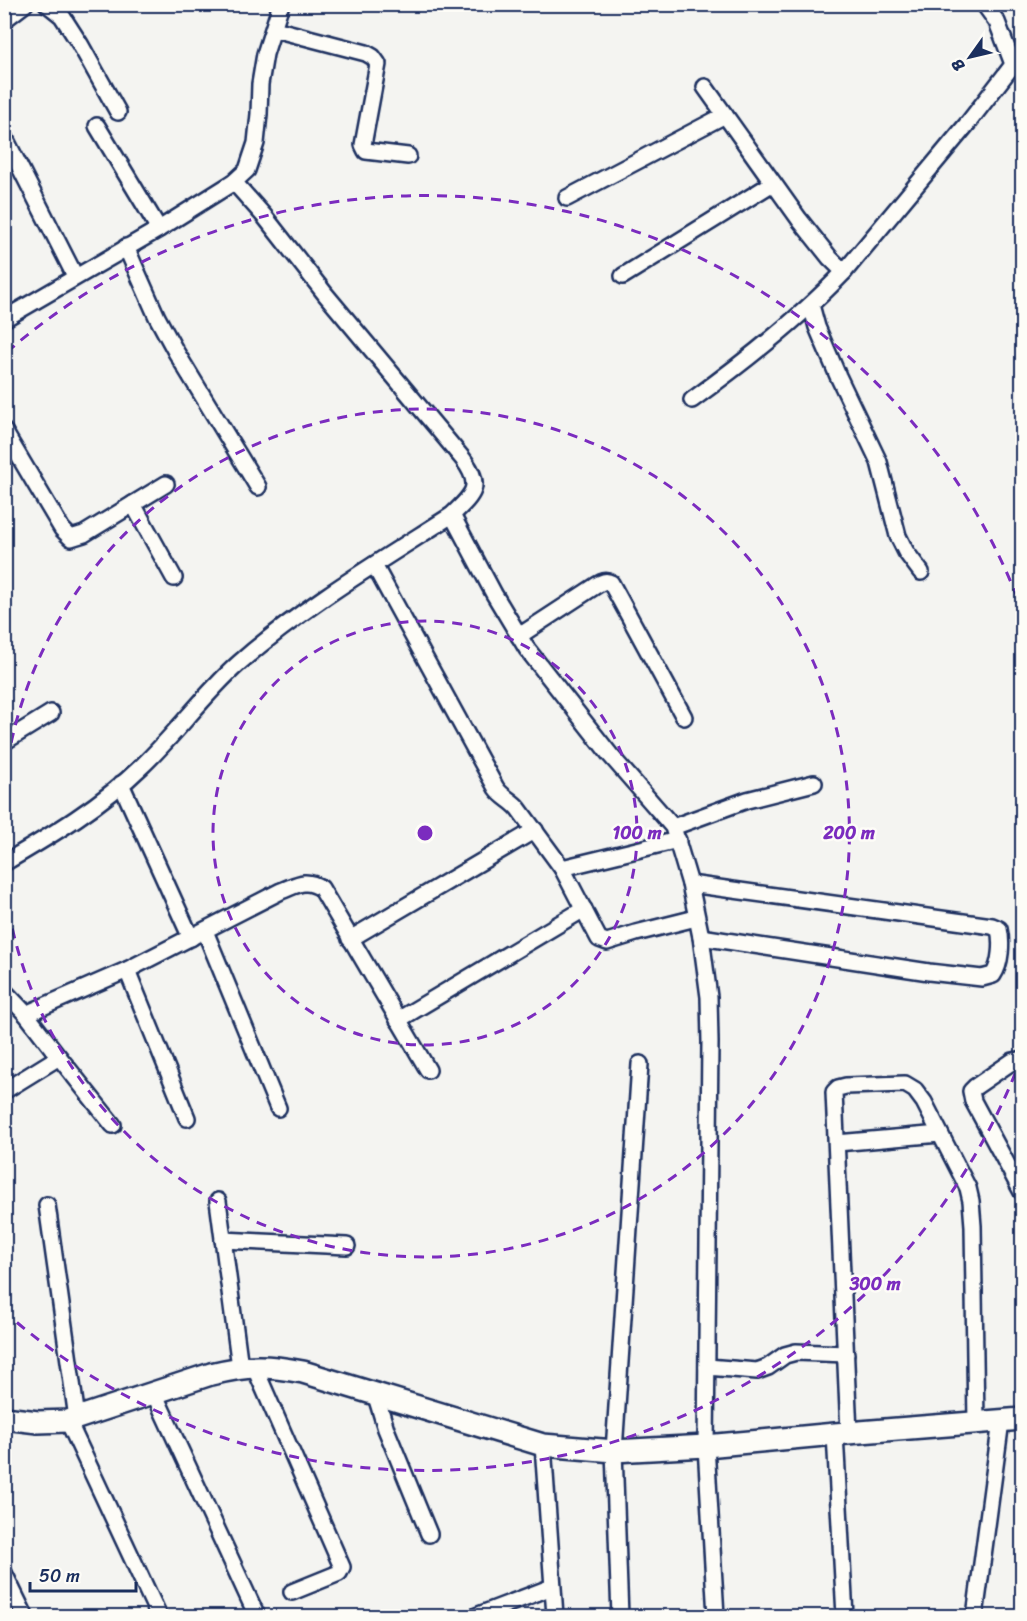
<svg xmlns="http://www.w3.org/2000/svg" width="1027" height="1621" viewBox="0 0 1027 1621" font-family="Sriracha,sans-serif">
	<rect width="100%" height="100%" fill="#f4f4f1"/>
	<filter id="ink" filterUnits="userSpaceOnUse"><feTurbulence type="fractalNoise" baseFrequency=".0167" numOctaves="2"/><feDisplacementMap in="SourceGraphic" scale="12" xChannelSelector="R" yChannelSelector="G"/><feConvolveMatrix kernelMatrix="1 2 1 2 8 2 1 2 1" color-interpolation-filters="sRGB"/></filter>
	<g filter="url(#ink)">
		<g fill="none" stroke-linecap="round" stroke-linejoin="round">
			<defs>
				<g id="street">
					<polyline points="47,4 62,16 80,44 118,112"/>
					<polyline points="984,4 997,22 1013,64"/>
					<polyline points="4,20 25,4"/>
					<polyline points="274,29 366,53 373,57 378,64 363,145 366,151 408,156"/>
					<polyline points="97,126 159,229"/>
					<polyline points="4,136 75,276"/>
					<polyline points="567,198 725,115"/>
					<polyline points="126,247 157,317 176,352 258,487"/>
					<polyline points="844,272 968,123 1022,53"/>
					<polyline points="623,276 773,183"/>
					<polyline points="811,305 817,327 838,376 879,462 898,536 906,552 921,572"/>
					<polyline points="4,319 159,229 234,182 247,170 256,143 259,114 260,84 265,54 281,4"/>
					<path d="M 692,400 C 746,361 798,320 844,272 L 830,258 L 799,219 L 705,87"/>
					<polyline points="4,431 62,529 71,538 84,534 166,484"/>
					<polyline points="133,504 174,578"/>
					<polyline points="452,515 494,594 527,649 611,756 673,827 690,884 701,937 709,997 710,1042 706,1446 716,1616"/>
					<path d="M 374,565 L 496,788 C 502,797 511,800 518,808 L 562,868 L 599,939 L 607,942 L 636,933 L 696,918"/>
					<path d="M 519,636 L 597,585 C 602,582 606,580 611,583 L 684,717"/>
					<polyline points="4,742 51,713"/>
					<polyline points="121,784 191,938"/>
					<polyline points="673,827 747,800 814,783"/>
					<path d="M 4,863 C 52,835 102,805 142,766 C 176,734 204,694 239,663 C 304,606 380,561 452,515 C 474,494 483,486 463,459 L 326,295 L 265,217 L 234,182"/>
					<polyline points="562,868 678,840"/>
					<path d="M 690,884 L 992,926 L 999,929 C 1002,942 1001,964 993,975 L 982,978 L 929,972 L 701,937"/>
					<polyline points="205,931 278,1108"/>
					<polyline points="350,939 535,830"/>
					<polyline points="127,970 187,1118"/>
					<polyline points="4,991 26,1014 59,1057 113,1125"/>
					<path d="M 26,1014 L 127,970 L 281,891 C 297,885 305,878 321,888 L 428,1070"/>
					<polyline points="398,1020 584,909"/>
					<polyline points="1022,1061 1018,1060 1013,1061 975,1087 971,1091 973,1101 1022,1192"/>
					<polyline points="4,1091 59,1057"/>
					<polyline points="837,1143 940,1134"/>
					<polyline points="218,1201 240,1367"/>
					<polyline points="47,1205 77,1418"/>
					<polyline points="223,1240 347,1246"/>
					<polyline points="254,1366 342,1567 339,1573 292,1592"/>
					<polyline points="707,1367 757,1371 768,1367 785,1355 796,1352 846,1354"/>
					<polyline points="154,1393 257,1616"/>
					<polyline points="375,1393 386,1429 429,1534"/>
					<polyline points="68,1421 159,1616"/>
					<polyline points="849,1433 834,1092 838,1088 846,1086 905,1084 915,1090 924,1102 968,1188 971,1201 973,1226 976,1423"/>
					<polyline points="835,1434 845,1616"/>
					<polyline points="543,1445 555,1616"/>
					<polyline points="4,1573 25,1616"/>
					<polyline points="476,1616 552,1587"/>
					<polyline points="620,1616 614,1451 640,1064"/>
					<polyline points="975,1616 1001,1421"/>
				</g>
				<path id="secondary" d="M 4,1418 L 38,1422 L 68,1421 L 211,1374 C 248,1365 266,1365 303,1372 L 543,1445 L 614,1451 L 706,1446 L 835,1434 L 1022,1419"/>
			</defs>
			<!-- street casing -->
			<use href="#street" stroke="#1b2f5e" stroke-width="20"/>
			<!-- secondary casing -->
			<use href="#secondary" stroke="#1b2f5e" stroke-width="26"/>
			<!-- street -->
			<use href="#street" stroke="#fdfcf7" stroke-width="15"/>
			<!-- secondary -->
			<use href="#secondary" stroke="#fdfcf7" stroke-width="21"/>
		</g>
	</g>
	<!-- distance rings -->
	<g fill="none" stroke="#7b2cbf" stroke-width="3" stroke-dasharray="10 8">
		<circle cx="425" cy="833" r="212"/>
		<path d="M5 778A424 424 0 1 1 5 888"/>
		<path d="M1022 1056A637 637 0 0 1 7 1314M7 352A637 637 0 0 1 1022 610"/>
	</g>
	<circle cx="425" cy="833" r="9" fill="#7b2cbf" stroke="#fdfcf7" stroke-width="3"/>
	<g font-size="18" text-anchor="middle" font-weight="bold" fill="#7b2cbf" stroke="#fdfcf7" stroke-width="5" stroke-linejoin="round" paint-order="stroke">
		<text x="637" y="839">100 m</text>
		<text x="849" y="839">200 m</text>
		<text x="875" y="1290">300 m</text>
	</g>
	<!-- margin -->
	<rect width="1027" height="1621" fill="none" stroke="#fdfcf7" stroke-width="24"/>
	<rect x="12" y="12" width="1003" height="1597" fill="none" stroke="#1b2f5e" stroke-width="2" filter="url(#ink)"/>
	<!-- north arrow -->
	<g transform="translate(970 57) rotate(236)" stroke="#fdfcf7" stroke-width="4.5" paint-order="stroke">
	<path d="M0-4.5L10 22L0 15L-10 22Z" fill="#1b2f5e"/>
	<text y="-9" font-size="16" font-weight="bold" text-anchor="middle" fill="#1b2f5e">B</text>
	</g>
	<!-- scale -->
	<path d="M30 1582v9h106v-9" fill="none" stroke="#1b2f5e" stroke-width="3"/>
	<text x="39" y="1582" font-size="18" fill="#1b2f5e" stroke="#fdfcf7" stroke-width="4.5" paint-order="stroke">50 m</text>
</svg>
